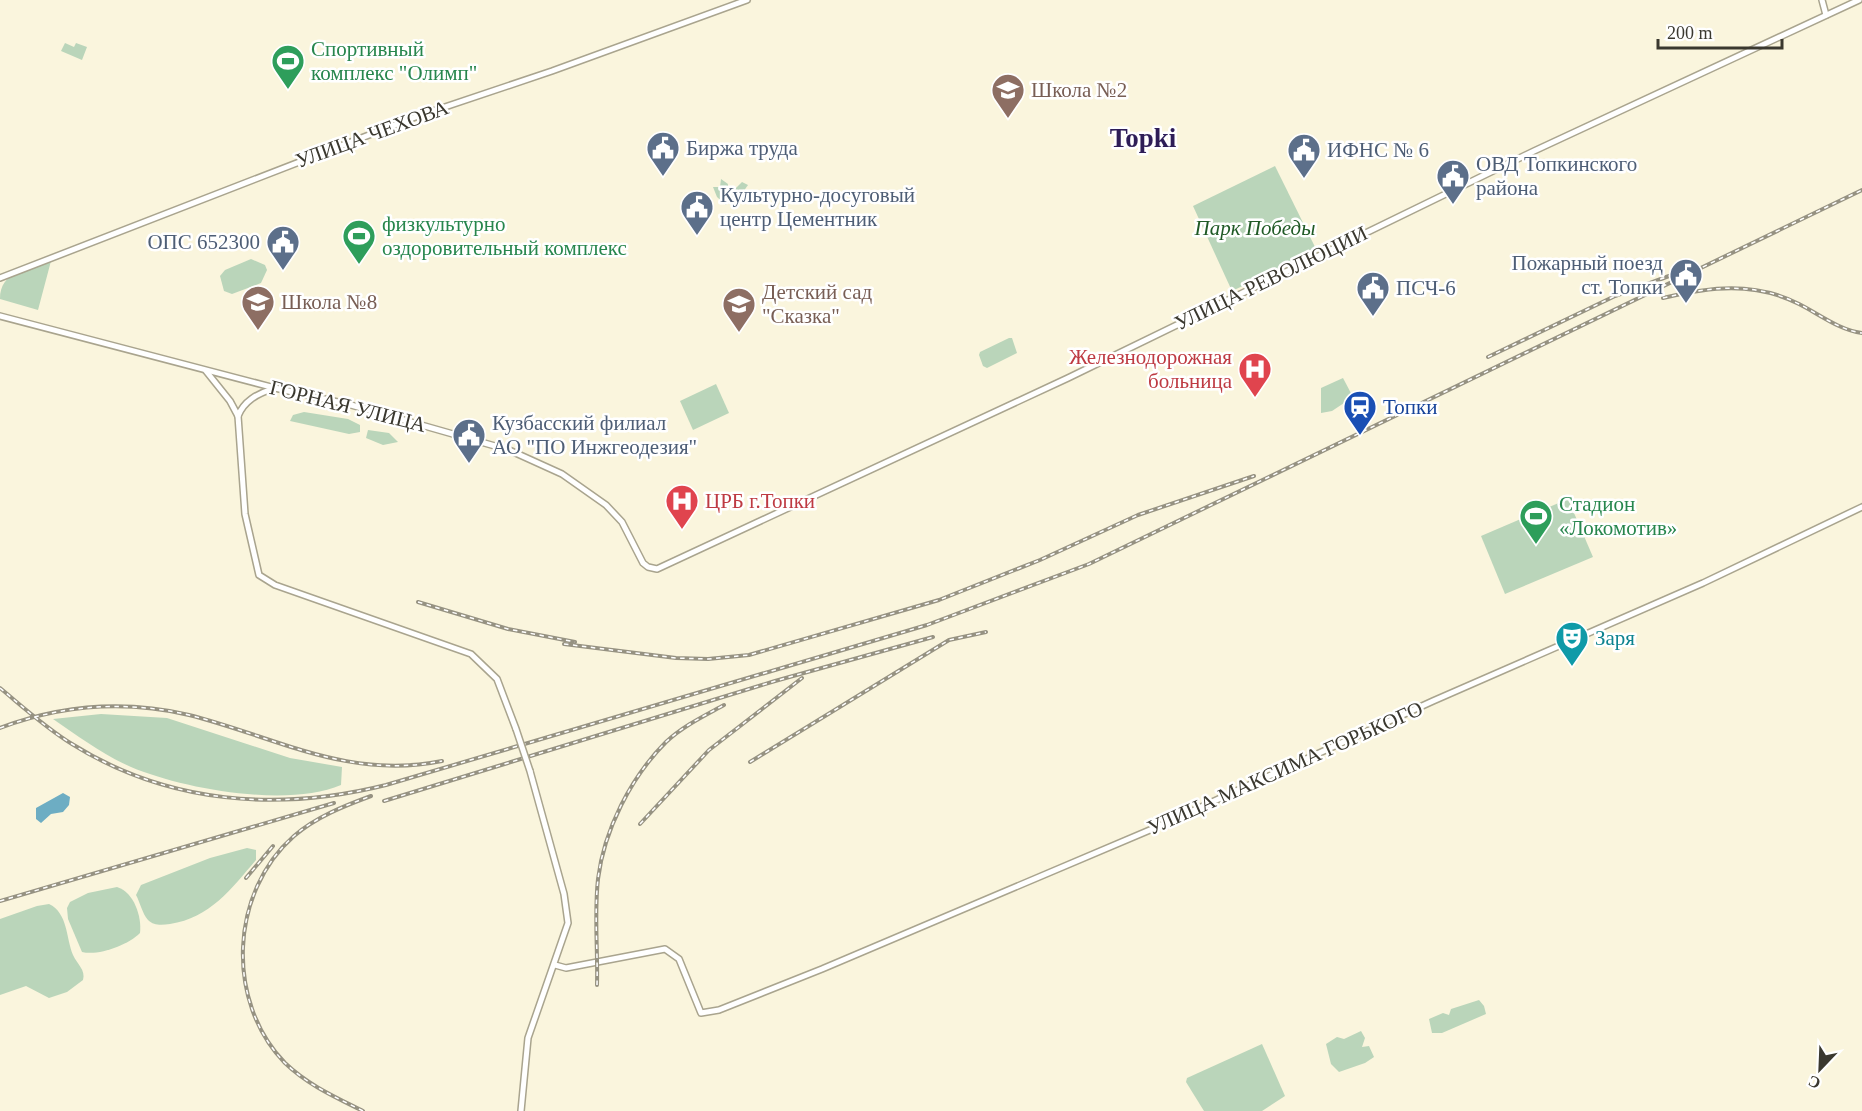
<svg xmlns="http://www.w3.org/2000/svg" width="1862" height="1111" viewBox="0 0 1862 1111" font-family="Georgia,serif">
	<rect width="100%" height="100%" fill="#faf5dd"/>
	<!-- green -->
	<g fill="#bad5ba">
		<polygon points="65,43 74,47 76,43 87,47 82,60 61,51"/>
		<polygon points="1275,166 1317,251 1232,291 1193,206"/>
		<polygon points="721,179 728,184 726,196 729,201 726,205 717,197 713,187 720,187"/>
		<polygon points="742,182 748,185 736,202 732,200 732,192"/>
		<polygon points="251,259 265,265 267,270 261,283 232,294 224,291 220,276 225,270"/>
		<path d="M 51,261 L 38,310 L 0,299 C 0,271 27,270 51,261 Z"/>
		<polygon points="1009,338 1012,338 1017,353 987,368 983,366 979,355 980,352"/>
		<polygon points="1343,378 1353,397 1332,411 1321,413 1321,388"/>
		<polygon points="716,384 729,413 693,430 680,401"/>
		<polygon points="304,412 348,419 360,425 360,432 349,434 290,421 293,415"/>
		<polygon points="368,430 389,433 398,442 383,445 366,438"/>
		<polygon points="1568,499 1593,557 1505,594 1481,536"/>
		<path d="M 101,714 L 167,718 L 290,758 L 342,767 L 341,785 C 288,808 183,789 131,767 C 103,755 78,736 53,719 Z"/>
		<path d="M 247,848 L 256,850 L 256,860 C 231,889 210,918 170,924 C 162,925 154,926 148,920 C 142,913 140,902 136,895 L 141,885 L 210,858 Z"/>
		<path d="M 117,887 C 134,892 142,917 140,933 C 128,945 99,956 82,952 L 68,919 L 67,908 L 70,902 L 88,893 Z"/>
		<path d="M 49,904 C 68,913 66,938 73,955 C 77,964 86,970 83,980 L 67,992 L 49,998 L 26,986 L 0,995 L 0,919 L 37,906 Z"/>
		<polygon points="1479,1000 1484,1006 1486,1014 1442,1033 1432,1033 1429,1019 1443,1013 1449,1015 1451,1009"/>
		<polygon points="1361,1031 1365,1038 1362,1047 1369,1046 1374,1057 1365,1063 1339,1072 1331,1064 1326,1044 1337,1037 1344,1039"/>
		<polygon points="1262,1044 1285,1096 1262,1111 1204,1111 1186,1082 1187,1078"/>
	</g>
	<!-- water -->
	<polygon fill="#6dadc3" points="63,793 70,797 69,805 63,812 51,814 41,823 36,819 36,808"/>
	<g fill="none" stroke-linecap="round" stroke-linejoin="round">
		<defs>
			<g id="tertiary">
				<polyline points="1822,0 1826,15"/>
				<polyline points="0,278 418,116 552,71 747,0"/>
				<polyline points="0,316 275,388 351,405 509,450 562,474 606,505 622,522 643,563 648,567 657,569 1068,378 1534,151 1859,0"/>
				<polyline points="206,371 230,401 238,416 245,514 259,575 275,585 471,654 497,679 516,729"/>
				<path d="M 238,416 C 244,401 257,394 272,389"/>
				<polyline points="555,965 566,968 665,949 679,959 701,1013 719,1010 822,969 1164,824 1433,701 1703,583 1862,507"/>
				<polyline points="521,1111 528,1038 568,923 564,894 530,771"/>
			</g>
		</defs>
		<!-- tertiary casing -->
		<use href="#tertiary" stroke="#a9a48e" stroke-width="8"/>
		<!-- tertiary -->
		<use href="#tertiary" stroke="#fff" stroke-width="5"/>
		<defs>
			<g id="rail">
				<path d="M 1663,298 C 1709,287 1754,281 1799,304 C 1819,314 1839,330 1862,333"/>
				<polyline points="1488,357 1615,296 1669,276"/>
				<polyline points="418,602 508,629 575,642"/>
				<polyline points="564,644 676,658 708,659 749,655 939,600 1040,560 1138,515 1254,476"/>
				<path d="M 0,688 C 23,707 46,728 72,744 C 168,804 278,812 386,785 L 927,625 L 1089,564 L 1862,190"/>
				<path d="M 0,728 C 61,705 125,700 189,715 C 276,737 348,780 442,761"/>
				<polyline points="750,762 949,640 986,632"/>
				<polyline points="384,801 775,681 933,637"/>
				<polyline points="640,824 709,750 802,678"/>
				<polyline points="246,878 273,846"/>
				<polyline points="0,901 334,803"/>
				<path d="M 597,985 C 598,950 594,914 598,879 C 604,830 631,777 666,742 C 683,726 704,716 724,705"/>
				<path d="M 363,1111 C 335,1097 308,1085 285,1063 C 225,1001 230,892 294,836 C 316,817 344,806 371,796"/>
			</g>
		</defs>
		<!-- rail casing -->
		<use href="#rail" stroke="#969282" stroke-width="4"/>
		<!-- rail -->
		<use href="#rail" stroke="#fff" stroke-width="1.5" stroke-dasharray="4.5" stroke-linecap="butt"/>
		<defs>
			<polyline id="tertiary-bridge" points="516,729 530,771"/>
		</defs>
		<!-- tertiary-bridge casing -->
		<use href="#tertiary-bridge" stroke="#a9a48e" stroke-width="8" stroke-linecap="butt"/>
		<!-- tertiary-bridge -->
		<use href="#tertiary-bridge" stroke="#fff" stroke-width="5"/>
	</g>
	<!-- icons -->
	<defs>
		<symbol id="stadium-pin" viewBox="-11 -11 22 30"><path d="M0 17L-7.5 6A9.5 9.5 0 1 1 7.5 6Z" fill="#2e9e5b" stroke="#fff"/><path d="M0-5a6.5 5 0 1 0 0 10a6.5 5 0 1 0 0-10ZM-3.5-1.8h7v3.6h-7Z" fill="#fff"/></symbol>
		<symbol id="school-pin" viewBox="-11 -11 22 30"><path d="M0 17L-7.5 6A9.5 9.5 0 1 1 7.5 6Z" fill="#8d6e63" stroke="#fff"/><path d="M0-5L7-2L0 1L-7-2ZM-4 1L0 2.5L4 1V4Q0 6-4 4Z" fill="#fff"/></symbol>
		<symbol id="civic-pin" viewBox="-11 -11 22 30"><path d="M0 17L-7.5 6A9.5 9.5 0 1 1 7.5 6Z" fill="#5c6f8a" stroke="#fff"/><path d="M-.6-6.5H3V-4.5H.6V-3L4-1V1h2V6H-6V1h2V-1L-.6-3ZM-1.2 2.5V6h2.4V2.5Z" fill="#fff"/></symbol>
		<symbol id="hospital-pin" viewBox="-11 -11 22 30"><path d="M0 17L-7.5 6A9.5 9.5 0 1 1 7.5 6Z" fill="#e0444e" stroke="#fff"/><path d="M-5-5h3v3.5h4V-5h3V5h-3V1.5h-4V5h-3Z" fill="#fff"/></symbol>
		<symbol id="station-pin" viewBox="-11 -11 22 30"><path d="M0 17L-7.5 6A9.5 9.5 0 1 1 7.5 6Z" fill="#1a4fb4" stroke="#fff"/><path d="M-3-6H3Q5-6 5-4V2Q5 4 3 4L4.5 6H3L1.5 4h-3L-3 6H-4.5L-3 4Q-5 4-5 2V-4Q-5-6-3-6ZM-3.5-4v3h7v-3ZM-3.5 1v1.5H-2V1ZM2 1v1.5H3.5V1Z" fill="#fff"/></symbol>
		<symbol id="theatre-pin" viewBox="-11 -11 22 30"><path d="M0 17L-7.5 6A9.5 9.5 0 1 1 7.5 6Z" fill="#0f9aa8" stroke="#fff"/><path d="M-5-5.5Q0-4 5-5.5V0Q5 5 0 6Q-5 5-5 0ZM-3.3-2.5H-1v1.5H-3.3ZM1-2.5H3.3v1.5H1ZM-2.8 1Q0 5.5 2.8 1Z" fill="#fff"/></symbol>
	</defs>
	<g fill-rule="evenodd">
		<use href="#stadium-pin" x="269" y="42" width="38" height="52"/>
		<use href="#school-pin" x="989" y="71" width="38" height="52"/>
		<use href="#civic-pin" x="644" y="129" width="38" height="52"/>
		<use href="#civic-pin" x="1285" y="131" width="38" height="52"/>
		<use href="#civic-pin" x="1434" y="157" width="38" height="52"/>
		<use href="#civic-pin" x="678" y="188" width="38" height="52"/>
		<use href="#stadium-pin" x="340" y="217" width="38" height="52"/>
		<use href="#civic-pin" x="264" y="223" width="38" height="52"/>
		<use href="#civic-pin" x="1667" y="256" width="38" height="52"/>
		<use href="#civic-pin" x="1354" y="269" width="38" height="52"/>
		<use href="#school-pin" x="239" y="283" width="38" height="52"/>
		<use href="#school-pin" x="720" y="285" width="38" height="52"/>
		<use href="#hospital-pin" x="1236" y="350" width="38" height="52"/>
		<use href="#station-pin" x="1341" y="388" width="38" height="52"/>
		<use href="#civic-pin" x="450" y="416" width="38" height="52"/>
		<use href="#hospital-pin" x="663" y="482" width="38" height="52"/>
		<use href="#stadium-pin" x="1517" y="497" width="38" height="52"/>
		<use href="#theatre-pin" x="1553" y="619" width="38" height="52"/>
	</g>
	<g text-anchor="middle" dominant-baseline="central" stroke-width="5" stroke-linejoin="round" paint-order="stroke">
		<!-- leisure labels -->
		<g font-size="21" fill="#27864d" stroke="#fff" text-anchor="start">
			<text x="311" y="49">Спортивный<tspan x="311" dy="24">комплекс "Олимп"</tspan></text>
			<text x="382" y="224">физкультурно<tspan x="382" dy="24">оздоровительный комплекс</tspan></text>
			<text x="1559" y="504">Стадион<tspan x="1559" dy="24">«Локомотив»</tspan></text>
		</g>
		<!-- education labels -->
		<g font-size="21" fill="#785e54" stroke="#fff" text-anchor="start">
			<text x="1031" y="90">Школа №2</text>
			<text x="762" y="292">Детский сад<tspan x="762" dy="24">"Сказка"</tspan></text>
			<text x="281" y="302">Школа №8</text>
		</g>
		<!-- street labels -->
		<g font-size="21" fill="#3a382f" stroke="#fff">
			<text transform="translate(372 134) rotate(-20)">УЛИЦА ЧЕХОВА</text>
			<text transform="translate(1271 278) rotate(-26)">УЛИЦА РЕВОЛЮЦИИ</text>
			<text transform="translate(348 406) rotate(14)">ГОРНАЯ УЛИЦА</text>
			<text transform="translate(1285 768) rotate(-24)">УЛИЦА МАКСИМА ГОРЬКОГО</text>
		</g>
		<!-- service labels -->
		<g font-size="21" fill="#4e5e75" stroke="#fff" text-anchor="start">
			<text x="686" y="148">Биржа труда</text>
			<text x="1327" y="150">ИФНС № 6</text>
			<text x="1476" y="164">ОВД Топкинского<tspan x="1476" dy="24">района</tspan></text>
			<text x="720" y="195">Культурно-досуговый<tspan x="720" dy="24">центр Цементник</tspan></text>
			<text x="260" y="242" text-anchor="end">ОПС 652300</text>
			<text x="1663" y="263" text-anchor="end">Пожарный поезд<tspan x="1663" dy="24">ст. Топки</tspan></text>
			<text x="1396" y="288">ПСЧ-6</text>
			<text x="492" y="423">Кузбасский филиал<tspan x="492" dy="24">АО "ПО Инжгеодезия"</tspan></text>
		</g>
		<!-- park labels -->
		<g font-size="21" font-style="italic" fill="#205a26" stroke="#fff">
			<text x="1255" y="228">Парк Победы</text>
		</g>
		<!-- health labels -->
		<g font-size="21" fill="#be3a42" stroke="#fff" text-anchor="end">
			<text x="1232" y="357">Железнодорожная<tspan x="1232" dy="24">больница</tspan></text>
			<text x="705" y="501" text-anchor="start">ЦРБ г.Топки</text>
		</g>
		<!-- transit labels -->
		<g font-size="21" fill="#164399" stroke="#fff" text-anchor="start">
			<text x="1383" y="407">Топки</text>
		</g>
		<!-- culture labels -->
		<g font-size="21" fill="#0d838f" stroke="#fff" text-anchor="start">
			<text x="1595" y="638">Заря</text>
		</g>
		<!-- district labels -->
		<g font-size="27" font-weight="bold" fill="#2e1d57" stroke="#fff">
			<text x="1143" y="138">Topki</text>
		</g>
	</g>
	<!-- north arrow -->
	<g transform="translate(1820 1069) rotate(203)" stroke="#ffffff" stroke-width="4.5" paint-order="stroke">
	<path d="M0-4.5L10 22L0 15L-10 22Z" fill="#3a382f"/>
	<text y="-9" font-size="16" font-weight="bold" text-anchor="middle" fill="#3a382f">С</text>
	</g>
	<!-- scale -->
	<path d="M1658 39v9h124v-9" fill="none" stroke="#3a382f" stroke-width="3"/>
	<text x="1667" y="39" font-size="18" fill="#3a382f" stroke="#ffffff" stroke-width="4.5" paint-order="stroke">200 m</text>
</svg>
